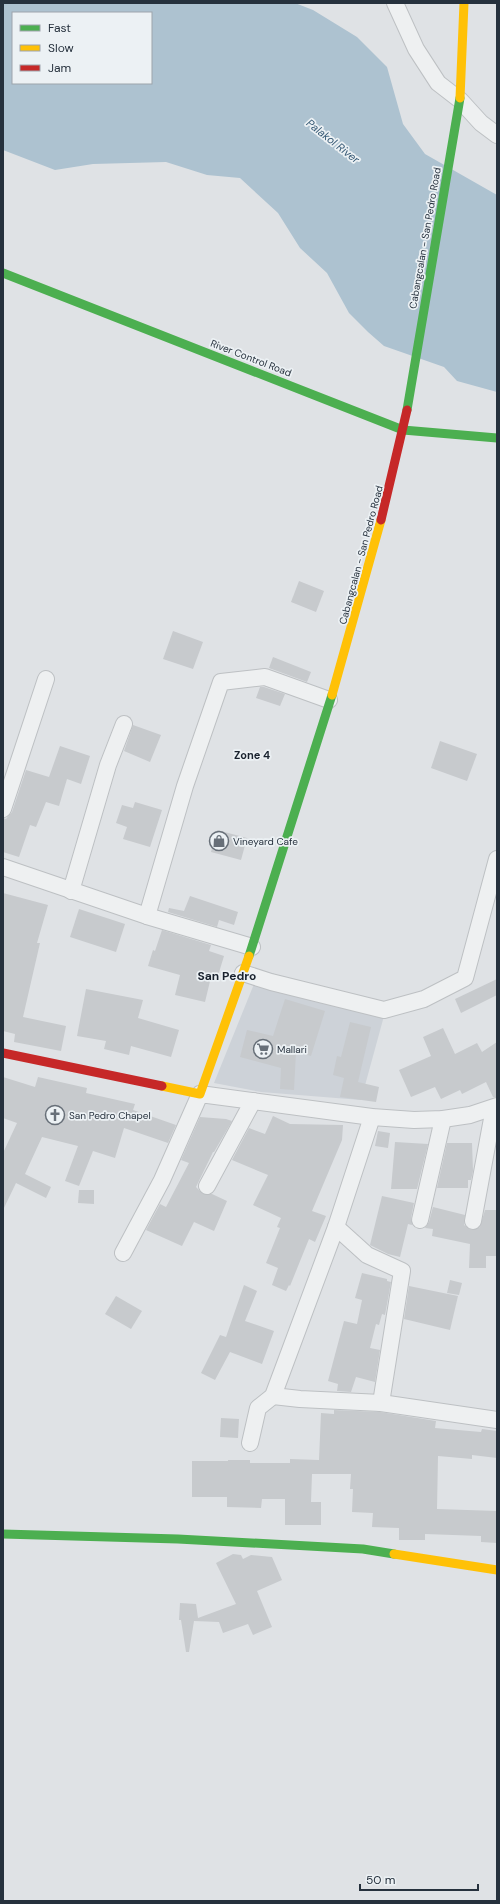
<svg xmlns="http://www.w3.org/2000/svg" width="500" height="1904" viewBox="0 0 500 1904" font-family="'DM Sans',sans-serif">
	<rect width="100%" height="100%" fill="#dfe2e5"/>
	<!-- built -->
	<polygon fill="#cdd2d8" points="254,984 384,1016 361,1100 261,1092 214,1083"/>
	<!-- water -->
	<path fill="#adc2d0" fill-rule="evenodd" d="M 3,3 L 295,3 L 313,10 L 357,37 L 387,67 L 403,124 L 425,154 L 497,195 L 497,392 L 457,381 L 444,367 L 384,346 L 368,332 L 349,313 L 327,273 L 300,248 L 278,213 L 240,178 L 207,175 L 166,162 L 93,164 L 55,170 L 3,150 ZM 13,13 L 151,13 L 151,83 L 13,83 Z"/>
	<!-- building -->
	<g fill="#c7cacd">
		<polygon points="299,581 324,591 316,612 291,602"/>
		<polygon points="173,631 203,642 193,669 163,659"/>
		<polygon points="273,657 311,672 307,682 269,668"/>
		<polygon points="260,687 264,687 285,694 280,706 256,698"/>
		<polygon points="133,725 161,735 150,762 124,751"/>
		<polygon points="440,741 477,754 467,781 431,768"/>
		<polygon points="60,746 90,756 81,784 67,779 59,806 46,802 36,827 30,825 19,857 3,852 3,818 6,819 12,812 26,770 49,777"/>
		<polygon points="135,802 162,810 150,847 123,839 127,827 116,823 122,805 133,808"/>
		<polygon points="217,830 247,838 241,860 211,852"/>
		<polygon points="3,893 48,905 37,943 40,943 23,1017 66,1026 61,1051 14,1042 15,1034 3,1031"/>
		<polygon points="190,896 238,912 234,925 219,920 217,927 168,912 169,908 184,911"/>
		<polygon points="79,909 125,924 116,952 70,937"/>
		<polygon points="162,930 211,945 209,951 224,956 217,979 211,977 205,1002 175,995 180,975 148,966 153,950 155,951"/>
		<polygon points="497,979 497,995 461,1013 455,999"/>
		<polygon points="86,989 143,1000 138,1018 179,1030 171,1057 131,1046 129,1055 104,1049 106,1041 77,1036"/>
		<polygon points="285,999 325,1011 311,1056 296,1052 294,1090 280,1089 281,1068 240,1057 247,1030 273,1036"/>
		<polygon points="350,1022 371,1027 358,1082 379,1087 376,1102 340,1097 344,1078 333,1075 337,1056 341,1057"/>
		<polygon points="443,1028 455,1054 477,1043 482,1052 497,1042 497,1097 493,1097 486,1082 462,1094 460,1090 441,1099 435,1087 411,1097 399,1070 431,1056 423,1037"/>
		<polygon points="3,1077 35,1087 38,1077 87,1088 86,1093 135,1104 133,1110 176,1125 168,1143 124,1128 115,1158 93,1151 79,1186 65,1181 78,1146 42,1137 25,1174 51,1187 46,1198 16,1183 3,1210 3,1153 17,1123 3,1118"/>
		<polygon points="273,1116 290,1124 343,1125 342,1140 312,1211 326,1216 315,1242 309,1239 290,1286 289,1285 286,1291 272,1285 278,1268 266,1263 280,1228 277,1227 281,1218 253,1205 268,1175 232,1160 249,1128 265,1134"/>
		<polygon points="200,1117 226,1119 232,1121 214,1152 213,1152 196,1187 203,1194 212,1194 227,1201 214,1231 194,1222 182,1246 146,1230 160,1204 166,1207 189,1163 181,1160"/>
		<polygon points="378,1131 390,1133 388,1148 375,1146"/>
		<polygon points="395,1142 428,1144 417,1189 391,1189"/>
		<polygon points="447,1143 472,1143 473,1171 471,1180 468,1180 468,1188 437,1188"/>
		<polygon points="79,1190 94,1190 94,1204 78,1203"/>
		<polygon points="382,1196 414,1203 411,1218 412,1225 408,1224 400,1257 388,1254 370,1245"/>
		<polygon points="433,1207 465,1215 464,1225 472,1230 480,1227 485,1210 497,1210 497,1256 486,1256 486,1268 469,1268 470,1244 432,1236 433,1229 425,1228 429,1222"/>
		<polygon points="362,1273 387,1279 387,1281 391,1282 385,1315 382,1314 379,1325 376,1324 370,1348 380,1350 375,1382 356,1377 351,1392 337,1391 338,1384 328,1381 344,1321 357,1324 362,1300 355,1298"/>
		<polygon points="450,1280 462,1283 459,1295 447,1293"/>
		<polygon points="244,1285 257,1291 245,1321 274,1331 262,1364 230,1352 215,1380 201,1373 220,1335 226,1337"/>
		<polygon points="409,1286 458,1296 450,1330 404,1319"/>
		<polygon points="116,1296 142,1311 131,1329 105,1314"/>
		<polygon points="334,1410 380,1412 436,1421 435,1428 481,1432 482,1429 497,1431 497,1458 472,1455 472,1459 438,1456 437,1509 497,1511 497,1543 481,1542 481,1536 425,1534 425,1540 399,1540 399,1528 372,1527 373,1513 352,1512 353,1489 350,1489 351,1474 312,1474 311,1502 321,1502 321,1525 285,1525 285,1499 262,1499 261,1508 227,1507 227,1497 192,1497 192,1461 228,1461 228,1460 250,1460 250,1463 290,1463 290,1459 319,1460 321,1413 334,1414"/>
		<polygon points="221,1418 239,1419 238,1438 220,1437"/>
		<polygon points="233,1554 241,1555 243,1559 251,1555 272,1557 282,1580 257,1591 272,1627 253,1635 248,1624 223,1633 219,1622 194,1621 189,1652 186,1652 181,1620 179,1620 180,1603 196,1604 198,1618 236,1604 216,1563"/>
	</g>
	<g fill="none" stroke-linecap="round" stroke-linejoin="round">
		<defs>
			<g id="street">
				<polyline points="395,3 416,49 438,83 460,100 481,123 497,135"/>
				<polyline points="3,809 46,679"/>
				<polyline points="3,867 147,916 252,947"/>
				<polyline points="71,891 108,765 124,724"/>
				<polyline points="147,916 185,786 221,682 265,677 329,700"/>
				<polyline points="243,973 271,982 384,1010 424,999 465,978 497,859"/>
				<polyline points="207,1186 253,1101"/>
				<polyline points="420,1220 443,1119"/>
				<polyline points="473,1221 494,1108"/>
				<polyline points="336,1227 367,1255 402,1271 381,1403"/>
				<polyline points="123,1253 162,1180 200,1094 372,1117 414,1120 443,1119 470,1115 497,1106"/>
				<polyline points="273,1396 300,1399 381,1403 497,1420"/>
				<polyline points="250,1443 258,1408 273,1396 336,1227 372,1117"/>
			</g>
		</defs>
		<!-- street casing -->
		<use href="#street" stroke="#bdc0c3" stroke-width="18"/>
		<!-- street -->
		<use href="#street" stroke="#eef0f1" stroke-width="16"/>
		<!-- fast -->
		<g stroke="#4caf50" stroke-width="9">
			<polyline points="3,273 403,430 497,438"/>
			<polyline points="407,410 460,98"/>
			<polyline points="249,956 332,695"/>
			<polyline points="3,1534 178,1539 363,1549 394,1554"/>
		</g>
		<!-- slow -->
		<g stroke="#ffc107" stroke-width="9">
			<polyline points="460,98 464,3"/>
			<polyline points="332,695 381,520"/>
			<polyline points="162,1086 200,1094 249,956"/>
			<polyline points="394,1554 497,1570"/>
		</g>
		<!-- jam -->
		<g stroke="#c62828" stroke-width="9">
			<polyline points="381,520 407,410"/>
			<polyline points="3,1053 162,1086"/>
		</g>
	</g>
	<!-- icons -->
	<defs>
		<symbol id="shop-ring" viewBox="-11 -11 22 22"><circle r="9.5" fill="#ecf1f4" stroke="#676f78" stroke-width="1.5"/><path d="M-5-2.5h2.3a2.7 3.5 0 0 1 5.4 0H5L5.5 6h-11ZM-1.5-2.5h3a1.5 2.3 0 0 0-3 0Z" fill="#676f78"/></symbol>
		<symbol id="supermarket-ring" viewBox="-11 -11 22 22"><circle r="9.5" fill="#ecf1f4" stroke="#676f78" stroke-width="1.5"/><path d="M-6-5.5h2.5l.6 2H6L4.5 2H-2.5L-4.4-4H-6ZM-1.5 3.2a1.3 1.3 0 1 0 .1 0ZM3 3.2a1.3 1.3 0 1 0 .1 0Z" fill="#676f78"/></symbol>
		<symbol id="church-ring" viewBox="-11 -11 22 22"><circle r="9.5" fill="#ecf1f4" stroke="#676f78" stroke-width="1.5"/><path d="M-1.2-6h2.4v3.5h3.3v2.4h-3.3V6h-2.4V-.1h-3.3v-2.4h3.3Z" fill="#676f78"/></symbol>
	</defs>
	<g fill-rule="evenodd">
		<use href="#shop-ring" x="208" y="830" width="22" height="22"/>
		<use href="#supermarket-ring" x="252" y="1038" width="22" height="22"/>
		<use href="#church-ring" x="44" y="1104" width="22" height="22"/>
	</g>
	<g text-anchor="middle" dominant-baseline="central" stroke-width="3.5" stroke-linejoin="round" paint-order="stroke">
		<!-- street labels -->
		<g font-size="10" fill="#26313d" stroke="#ecf1f4">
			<text transform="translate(425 238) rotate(-80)">Cabangcalan - San Pedro Road</text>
			<text transform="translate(251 358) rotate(21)">River Control Road</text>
			<text transform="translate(361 555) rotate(-75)">Cabangcalan - San Pedro Road</text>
		</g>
		<!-- poi labels -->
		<g font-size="10" fill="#26313d" stroke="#ecf1f4" text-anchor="start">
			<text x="233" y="841">Vineyard Cafe</text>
			<text x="277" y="1049">Mallari</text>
			<text x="69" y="1115">San Pedro Chapel</text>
		</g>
		<!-- water labels -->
		<g font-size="11" font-style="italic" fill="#315571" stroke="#ecf1f4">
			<text transform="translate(333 141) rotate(38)">Palakol River</text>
		</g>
		<!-- neighbourhood labels -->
		<g font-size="11" font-weight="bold" fill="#19222e" stroke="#ecf1f4">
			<text x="252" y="755">Zone 4</text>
		</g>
		<!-- quarter labels -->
		<g font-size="12" font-weight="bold" fill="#19222e" stroke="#ecf1f4">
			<text x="227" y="976">San Pedro</text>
		</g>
	</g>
	<!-- border -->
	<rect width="500" height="1904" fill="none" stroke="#26313d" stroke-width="8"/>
	<!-- legend -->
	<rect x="12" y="12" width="140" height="72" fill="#ecf1f4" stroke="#9da4ab"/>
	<rect x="20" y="25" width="20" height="6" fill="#4caf50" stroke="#9da4ab"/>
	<text x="48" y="32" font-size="12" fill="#26313d">Fast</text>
	<rect x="20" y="45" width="20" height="6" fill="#ffc107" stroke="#9da4ab"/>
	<text x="48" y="52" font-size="12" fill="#26313d">Slow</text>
	<rect x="20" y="65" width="20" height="6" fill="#c62828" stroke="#9da4ab"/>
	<text x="48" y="72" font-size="12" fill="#26313d">Jam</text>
	<!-- scale -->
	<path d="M360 1884v6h118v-6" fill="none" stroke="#26313d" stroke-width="2"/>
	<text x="366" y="1884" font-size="12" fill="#26313d" stroke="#ecf1f4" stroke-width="3" paint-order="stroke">50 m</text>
</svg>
